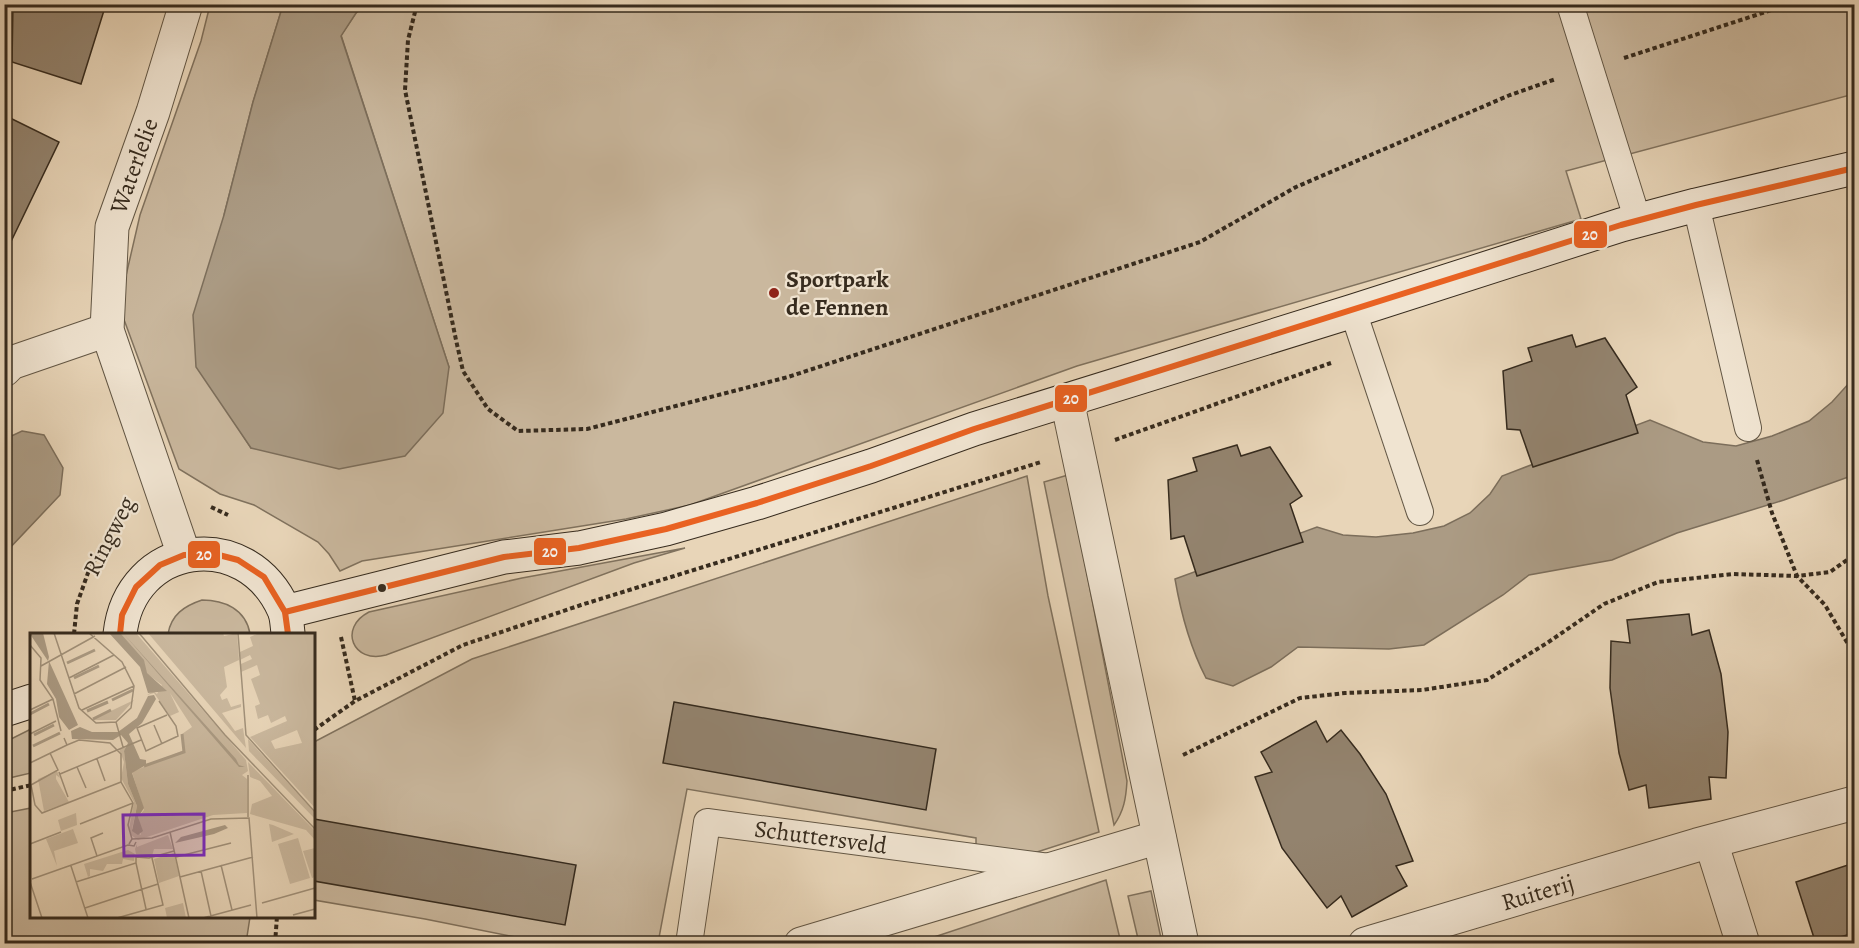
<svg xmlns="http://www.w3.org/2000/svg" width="1859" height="948" viewBox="0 0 1859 948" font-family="Alegreya,serif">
	<rect width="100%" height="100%" fill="#e8d5b8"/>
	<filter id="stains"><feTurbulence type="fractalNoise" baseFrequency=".00333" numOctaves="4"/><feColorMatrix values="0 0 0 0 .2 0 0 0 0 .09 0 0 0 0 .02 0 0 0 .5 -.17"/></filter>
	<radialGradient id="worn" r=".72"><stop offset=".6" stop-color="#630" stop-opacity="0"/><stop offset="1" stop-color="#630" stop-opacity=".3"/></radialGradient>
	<!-- green -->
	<g fill="#cab89e" stroke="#80725e" stroke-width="1.5">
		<polygon points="210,5 283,5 253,102 224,215 233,420 251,448 449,367 341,35 356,13 364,5 1854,5 1854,94 1566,171 1581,219 1077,366 690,505 626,519 362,561 340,571 329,554 318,542 254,505 220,494 179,469 119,306 140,215 201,41"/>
		<path d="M 1068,475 L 1127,781 C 1126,798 1124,811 1114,825 L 1044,482 Z"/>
		<polygon points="1027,476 1048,596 1099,832 1034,853 976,851 976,838 687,789 658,943 545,943 425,919 314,900 314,742 472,659"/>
		<path d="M 685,548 L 634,563 L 386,655 C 353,664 338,628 369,612 L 522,578 Z"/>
		<path d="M 202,600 C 224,600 246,609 250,634 L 168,634 C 171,615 184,606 202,600 Z"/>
		<polygon points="31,729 31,773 5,779 5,742"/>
		<polygon points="31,808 32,916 250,917 246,943 5,943 5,813"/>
		<polygon points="1106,880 1121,943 916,943"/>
		<polygon points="1151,891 1162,943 1139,943 1128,896"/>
	</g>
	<!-- water -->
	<g fill="#ab9b84" stroke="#7c6e5b" stroke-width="1.5">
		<polygon points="283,5 364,5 356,13 341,36 449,367 443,413 405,456 339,469 251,448 196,367 193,315 224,215 253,102"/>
		<path d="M 1854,380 L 1854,475 L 1784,500 L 1677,533 L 1612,560 L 1529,575 L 1503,595 L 1424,645 L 1389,649 L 1298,647 L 1271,667 L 1233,686 L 1206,678 C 1190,647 1181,614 1175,579 L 1317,527 L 1343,535 L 1376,537 L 1413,533 L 1444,526 L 1470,513 L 1490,494 L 1502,476 L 1650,420 L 1703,442 L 1736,446 L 1772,436 L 1809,421 L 1832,402 L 1850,382 Z"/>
		<polygon points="22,431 44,435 63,468 60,495 5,553 5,439"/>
	</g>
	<!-- building -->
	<g fill="#93836e" stroke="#362b1e" stroke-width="1.5">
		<polygon points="13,4 106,4 81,84 12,62"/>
		<polygon points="4,115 59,142 4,256"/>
		<polygon points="1572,335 1576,347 1605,338 1637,387 1626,395 1638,433 1533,467 1520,430 1507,429 1503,371 1532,361 1528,348"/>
		<polygon points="1237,445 1241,456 1270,447 1302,496 1290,504 1303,542 1197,576 1184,536 1171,539 1168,480 1197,471 1193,458"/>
		<polygon points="1689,614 1692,635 1709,630 1721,674 1728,732 1726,778 1709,777 1711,799 1649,808 1646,785 1629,790 1619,753 1610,688 1611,641 1630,643 1627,620"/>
		<polygon points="674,702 936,749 926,810 663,763"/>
		<polygon points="1316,721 1327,742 1341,730 1360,754 1386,794 1413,861 1396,866 1407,886 1352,917 1341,896 1327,908 1282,848 1255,777 1272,772 1261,752"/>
		<polygon points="314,819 576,865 565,925 314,881"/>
		<polygon points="1854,863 1854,933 1816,944 1796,882"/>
	</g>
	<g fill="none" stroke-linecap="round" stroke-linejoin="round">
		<defs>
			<g id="service">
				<polyline points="1570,4 1638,221"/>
				<polyline points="1696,205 1748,428"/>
				<polyline points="1353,311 1420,512"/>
				<path id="s1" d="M 689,944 L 707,822 L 1049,867"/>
			</g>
			<g id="minor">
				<polyline points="4,370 11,363 107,330"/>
				<polyline points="1067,400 1182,944"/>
				<path id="s2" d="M 184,555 L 107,330 L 112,227 L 153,112 L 186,4"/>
				<polyline points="1711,842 1743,944"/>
				<polyline points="801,944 1159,837"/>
				<path id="s3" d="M 1365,944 L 1697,845 L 1854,803"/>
			</g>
			<g id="secondary">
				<polyline points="285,612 504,557 579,548 666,529 757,503 871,466 974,429 1353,311 1621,225 1696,205 1854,168"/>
				<path d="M 120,634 C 130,541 246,524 284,610 C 287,617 287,626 288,633"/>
				<polyline points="4,710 32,701"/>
			</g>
		</defs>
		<!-- service casing -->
		<use href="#service" stroke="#625644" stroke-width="28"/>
		<!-- minor casing -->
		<use href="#minor" stroke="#625644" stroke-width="35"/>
		<!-- secondary casing -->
		<use href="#secondary" stroke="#362b1e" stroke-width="35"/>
		<!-- path -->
		<g stroke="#362b1e" stroke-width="4" stroke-dasharray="4.5 3" stroke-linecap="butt">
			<polyline points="417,4 408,40 405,90 456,340 463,371 488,409 518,431 587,429 788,377 1200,242 1296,187 1510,95 1556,79"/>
			<polyline points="1624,58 1790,4"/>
			<polyline points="1115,440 1331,363"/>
			<polyline points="1757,460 1772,513 1797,576 1825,605 1851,649 1854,661"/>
			<polyline points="211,507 228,515"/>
			<polyline points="74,634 77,604 89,570 125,509"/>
			<polyline points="341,637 355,701"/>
			<polyline points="314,730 355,701 463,645 581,605 1041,462"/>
			<polyline points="1183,755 1300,698 1345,693 1422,690 1487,680 1547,643 1604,604 1658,582 1733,574 1797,576 1830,572 1854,555"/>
			<polyline points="4,791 32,785"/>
			<polyline points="275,944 277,916"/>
		</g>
		<!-- service -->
		<use href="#service" stroke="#f0e4d1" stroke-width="26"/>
		<!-- minor -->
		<use href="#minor" stroke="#f0e4d1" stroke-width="33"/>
		<!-- secondary -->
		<use href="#secondary" stroke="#f0e4d1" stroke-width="33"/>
		<defs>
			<g id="bus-1">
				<polyline points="285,612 504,557 579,548 666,529 757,503 871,466 974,429 1621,225 1696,205 1854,168"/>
				<polyline points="120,634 122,615 136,587 160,565 184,555 215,554 238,560 264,577 285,612 288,634"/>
			</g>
		</defs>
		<!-- bus-1 casing -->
		<use href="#bus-1" stroke="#f0e4d1" stroke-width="10"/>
		<!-- bus-1 -->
		<use href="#bus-1" stroke="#e96222" stroke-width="6"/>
	</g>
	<!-- markers -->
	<circle fill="#8f2418" stroke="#f0e4d1" stroke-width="2" cx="774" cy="293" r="6"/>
	<circle fill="#362b1e" stroke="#f0e4d1" stroke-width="2" cx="382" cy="588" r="5"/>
	<g text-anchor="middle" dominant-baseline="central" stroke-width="4.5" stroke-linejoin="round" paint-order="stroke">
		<!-- street labels -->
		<g font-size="24" fill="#362b1e" stroke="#f0e4d1">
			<text stroke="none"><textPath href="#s2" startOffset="406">Waterlelie</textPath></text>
			<text transform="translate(109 536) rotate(-63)">Ringweg</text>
			<text stroke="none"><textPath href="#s1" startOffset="238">Schuttersveld</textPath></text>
			<text stroke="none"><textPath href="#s3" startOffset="180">Ruiterij</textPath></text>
		</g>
		<!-- poi labels -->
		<g font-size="24" font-weight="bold" fill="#362b1e" stroke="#f0e4d1" text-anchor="start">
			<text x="786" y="279">Sportpark<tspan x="786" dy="28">de Fennen</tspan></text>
		</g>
	</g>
	<!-- overview -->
	<g transform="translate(30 633)">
		<rect width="285" height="285" fill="#e8d5b8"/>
		<path d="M 89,0 L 106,0 L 216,127 L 218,138 L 212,142 L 217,146 L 217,180 L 183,182 L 108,207 L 101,202 L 99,196 L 104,169 L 91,145 L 94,129 L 89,116 L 99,114 L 94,118 L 98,151 L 107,173 L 102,196 L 111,202 L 108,184 L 114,177 L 102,139 L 154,117 L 152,101 L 162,94 L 140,60 L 149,79 L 140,83 L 124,60 L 117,62 L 123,58 L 127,61 L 132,52 L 116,40 L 114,29 ZM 118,0 L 193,0 L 194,3 L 207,0 L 209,27 L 194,34 L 197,54 L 190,62 L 192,67 L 197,65 L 201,74 L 211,71 L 211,74 L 192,80 L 205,98 L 213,95 L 216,115 ZM 229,0 L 285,0 L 285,175 L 220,104 L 257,88 L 255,83 L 241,90 L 238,82 L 228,86 L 225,73 L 230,71 L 221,46 L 230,42 L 227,32 L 211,39 L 211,31 L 222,26 L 220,22 L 210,27 L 210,19 L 223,13 L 220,4 ZM 267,97 L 272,110 L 245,116 L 241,108 ZM 104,67 L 86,87 L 62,87 ZM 218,106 L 285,180 L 285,186 L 219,118 ZM 218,129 L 285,198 L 285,207 L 276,197 L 220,181 L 222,171 L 242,163 L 230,148 L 220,144 ZM 27,138 L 30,145 L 26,142 L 26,146 L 39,169 L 14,178 L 8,146 ZM 46,180 L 47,192 L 31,198 L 28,187 ZM 239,191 L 243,192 L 264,201 L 242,209 ZM 43,196 L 48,210 L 24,218 L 27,233 L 16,206 ZM 138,202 L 143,216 L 124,216 L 122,223 L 106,221 L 105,216 L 107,211 L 107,214 ZM 268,205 L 280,245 L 260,251 L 248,211 ZM 285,215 L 285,244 L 282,245 L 273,218 ZM 98,217 L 105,221 L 104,228 L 93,226 L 92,231 L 77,231 L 73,238 L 60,236 L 60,243 L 58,244 L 54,231 ZM 144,220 L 149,243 L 129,250 L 124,226 ZM 153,270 L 156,285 L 137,285 L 135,275 Z" fill="#cab89e" fill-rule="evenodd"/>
		<path d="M 13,0 L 19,24 L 18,28 L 0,1 ZM 79,0 L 91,1 L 114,27 L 117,40 L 137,58 L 118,60 L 110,34 ZM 93,0 L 206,126 L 209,132 L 215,134 L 209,134 ZM 19,28 L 48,92 L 39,97 L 29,84 L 26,66 L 17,51 ZM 124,62 L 126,66 L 112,90 L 99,101 L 110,126 L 116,127 L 116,132 L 102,140 L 114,175 L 108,184 L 113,198 L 108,202 L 102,198 L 107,173 L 98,151 L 94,118 L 98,110 L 91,102 L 83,107 L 42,106 L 41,98 L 50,94 L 62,99 L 88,99 L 107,85 L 118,63 ZM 195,192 L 198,195 L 184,201 L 145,210 L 151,204 Z" fill="#ab9b84"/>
		<path fill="none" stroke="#ab9b84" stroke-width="3" d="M 37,30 L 65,17M 44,45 L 69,33M 82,67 L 103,57M 57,78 L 78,69M 0,81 L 19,71M 63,86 L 81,77M 4,102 L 24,92M 3,113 L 30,100M 114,133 L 154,119 L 152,101"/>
		<path fill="none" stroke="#a1917a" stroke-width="1.5" d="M 24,0 L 49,75 L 66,90 L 86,89 L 101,75 L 104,53 L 92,29 L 59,0M 109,0 L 195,102 L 285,196M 208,0 L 216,102 L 285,179M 0,12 L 11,25 L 10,47 L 23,66 L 31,98M 11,33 L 65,3M 39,45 L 84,22M 44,61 L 96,34M 129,68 L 146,93 L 148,103 L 116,118 L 107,95 L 137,82M 0,77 L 23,66M 52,77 L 104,53M 86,89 L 93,114M 124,92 L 132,111M 0,101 L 26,88M 34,105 L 37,112 L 49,107 L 80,110 L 91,121 L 91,149 L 103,170 L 98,192 L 102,206M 20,120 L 28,137 L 1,152 L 5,172 L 12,180 L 91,149M 67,126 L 75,148M 0,130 L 37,112M 47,134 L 56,155M 29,139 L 38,164M 30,141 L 111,107M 218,184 L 218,142M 50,191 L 103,170M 140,199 L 159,285M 0,211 L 31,199M 99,211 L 102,206 L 122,205 L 181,186 L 219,185 L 227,285M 67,223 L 61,205 L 73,200M 146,224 L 201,210M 106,230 L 116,276M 191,232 L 202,277M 41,233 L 58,285M 171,238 L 181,283M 150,244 L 223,224M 2,246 L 98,212 L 104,213 L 106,209M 0,249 L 12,285M 46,249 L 106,230 L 106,224 L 119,225 L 144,218M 232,270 L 285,255M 55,275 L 128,251M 263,282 L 285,276M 87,285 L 133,272 L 122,225M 173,285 L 221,272"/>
		<path fill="#7b2cbf" fill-opacity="0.15" stroke="#7b2cbf" stroke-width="3" d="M 174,181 L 174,222 L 94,223 L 93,182 Z"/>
		<rect width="285" height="285" fill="none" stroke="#362b1e" stroke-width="3"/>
	</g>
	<g stroke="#f0e4d1" stroke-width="2">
		<rect x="1573" y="220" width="35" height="29" rx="6" fill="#e96222"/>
		<rect x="1054" y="384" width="34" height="29" rx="6" fill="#e96222"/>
		<rect x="533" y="537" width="34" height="29" rx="6" fill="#e96222"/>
		<rect x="187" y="540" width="34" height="29" rx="6" fill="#e96222"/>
	</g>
	<g font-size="16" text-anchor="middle" font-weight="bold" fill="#fff">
		<text x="1590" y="240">20</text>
		<text x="1071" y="404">20</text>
		<text x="550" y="557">20</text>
		<text x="204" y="560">20</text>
	</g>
	<!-- margin -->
	<rect width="1859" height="948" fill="none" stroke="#e8d5b8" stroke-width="24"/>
	<rect x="6" y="6" width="1847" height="936" fill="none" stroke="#362b1e" stroke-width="3"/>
	<rect x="12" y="12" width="1835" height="924" fill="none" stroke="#362b1e" stroke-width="1.5"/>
	<rect width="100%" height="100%" filter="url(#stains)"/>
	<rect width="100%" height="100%" fill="url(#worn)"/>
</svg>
